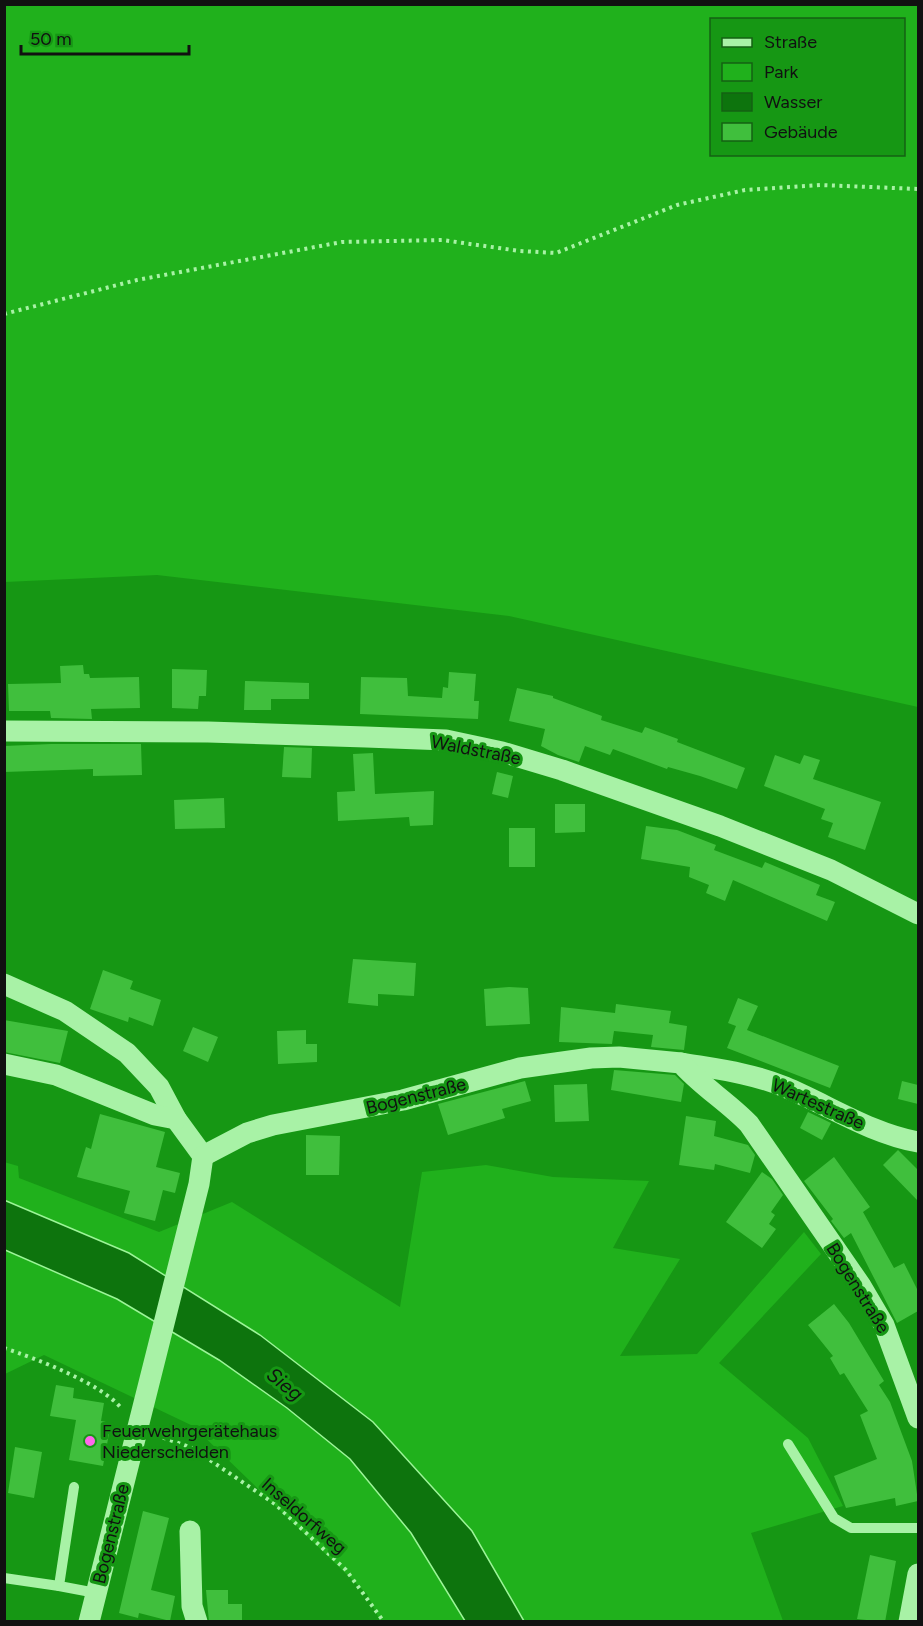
<svg xmlns="http://www.w3.org/2000/svg" width="923" height="1626" viewBox="0 0 923 1626" font-family="Figtree,sans-serif">
	<rect width="100%" height="100%" fill="#169714"/>
	<!-- green -->
	<g fill="#20b11c" fill-rule="evenodd">
		<path d="M 4,5 L 918,5 L 918,707 L 509,616 L 157,575 L 5,582 ZM 712,20 L 904,20 L 904,154 L 712,154 Z"/>
		<polygon points="4,1162 18,1166 19,1178 159,1232 232,1202 400,1307 422,1172 486,1165 553,1177 649,1181 613,1248 680,1259 620,1356 697,1354 804,1232 821,1254 719,1363 808,1438 843,1506 751,1533 783,1621 524,1621 472,1531 260,1335 129,1253 5,1200"/>
		<polygon points="5,1250 117,1299 219,1360 287,1408 350,1459 411,1533 465,1621 380,1621 367,1594 193,1426 44,1355 5,1374"/>
	</g>
	<!-- water -->
	<polygon fill="#0d740d" stroke="#9cf598" stroke-width="1.5" points="4,1200 129,1253 260,1335 373,1422 472,1531 524,1621 465,1621 411,1533 350,1459 287,1408 219,1360 117,1299 5,1250"/>
	<!-- building -->
	<g fill="#40bf3d">
		<polygon points="83,665 84,674 89,674 90,678 139,677 140,708 91,709 92,719 51,718 50,711 9,711 8,684 61,683 60,666"/>
		<polygon points="172,669 207,670 206,696 199,696 198,709 172,708"/>
		<polygon points="449,672 476,674 474,701 479,701 478,719 360,714 361,677 407,678 408,696 442,698 443,687 448,688"/>
		<polygon points="245,681 309,683 309,699 271,699 271,710 244,710"/>
		<polygon points="517,688 553,696 553,698 602,716 601,720 642,733 645,727 678,739 677,742 745,768 737,789 700,776 668,767 667,769 613,749 610,755 585,746 579,762 558,755 541,746 545,729 509,721"/>
		<polygon points="51,744 141,744 142,775 93,776 93,769 4,772 4,746"/>
		<polygon points="284,747 312,748 311,778 282,777"/>
		<polygon points="373,753 375,794 434,791 433,825 410,826 409,817 338,821 337,792 355,791 353,754"/>
		<polygon points="775,755 800,764 804,755 820,760 813,779 881,802 865,850 828,837 833,823 821,819 825,809 764,786"/>
		<polygon points="497,772 513,776 508,798 492,794"/>
		<polygon points="224,798 225,828 175,829 174,800"/>
		<polygon points="555,804 585,804 585,832 555,833"/>
		<polygon points="646,826 677,830 716,845 714,850 762,868 765,862 820,885 816,895 835,902 827,921 733,880 725,901 706,893 709,885 689,877 690,867 641,859"/>
		<rect x="509" y="828" width="26" height="39"/>
		<polygon points="353,959 416,963 414,996 378,994 378,1006 348,1003"/>
		<polygon points="103,970 133,981 130,989 161,1000 153,1026 129,1017 128,1022 90,1009"/>
		<polygon points="509,987 528,988 530,1024 486,1026 484,989"/>
		<polygon points="738,998 758,1006 747,1030 839,1066 830,1088 727,1048 736,1026 728,1023"/>
		<polygon points="616,1004 671,1011 669,1023 687,1026 684,1050 651,1047 653,1035 614,1031 612,1044 559,1042 561,1007 615,1013"/>
		<polygon points="4,1020 68,1031 60,1063 4,1052"/>
		<polygon points="193,1027 218,1037 208,1062 183,1051"/>
		<polygon points="306,1030 306,1044 317,1044 317,1062 278,1064 277,1031"/>
		<polygon points="614,1070 675,1075 684,1084 681,1102 611,1090"/>
		<polygon points="525,1081 531,1101 502,1109 505,1118 448,1135 438,1104"/>
		<polygon points="902,1081 918,1085 918,1104 898,1099"/>
		<polygon points="587,1084 589,1121 555,1122 554,1085"/>
		<polygon points="808,1112 831,1123 822,1140 800,1128"/>
		<polygon points="100,1114 165,1132 156,1167 180,1173 175,1193 163,1190 155,1221 124,1213 130,1191 77,1177 86,1147 91,1149"/>
		<polygon points="686,1116 716,1121 714,1136 748,1145 755,1155 750,1173 715,1164 714,1170 679,1165"/>
		<polygon points="306,1135 340,1136 339,1175 306,1175"/>
		<polygon points="898,1150 918,1170 918,1201 883,1165"/>
		<polygon points="834,1157 870,1207 863,1212 894,1268 904,1263 918,1291 918,1311 897,1323 851,1233 844,1238 831,1221 833,1219 804,1181"/>
		<polygon points="762,1172 772,1179 783,1195 771,1212 775,1215 769,1224 776,1229 762,1248 726,1222"/>
		<polygon points="834,1304 849,1323 884,1381 879,1385 890,1402 912,1461 918,1501 896,1506 895,1498 846,1508 834,1476 877,1459 860,1415 868,1411 844,1373 840,1375 830,1358 833,1356 808,1325"/>
		<polygon points="56,1385 74,1388 73,1398 104,1403 101,1421 111,1423 103,1466 69,1460 76,1420 50,1416"/>
		<polygon points="15,1447 42,1452 34,1498 8,1493"/>
		<polygon points="143,1511 169,1518 151,1590 175,1596 170,1621 139,1613 138,1618 119,1613"/>
		<polygon points="870,1555 896,1561 885,1622 857,1619"/>
		<polygon points="206,1590 228,1590 228,1604 242,1604 242,1622 209,1622"/>
	</g>
	<g fill="none" stroke-linecap="round" stroke-linejoin="round">
		<!-- path -->
		<g stroke="#a8f2a6" stroke-width="4" stroke-dasharray="3 4.5" stroke-linecap="butt">
			<polyline points="4,314 137,280 342,242 442,240 520,251 556,253 677,205 745,190 821,185 918,189"/>
			<path d="M 4,1348 C 35,1358 102,1384 121,1408"/>
			<polyline points="156,1435 192,1448 275,1504 346,1570 384,1622"/>
		</g>
		<!-- lane -->
		<g stroke="#a8f2a6" stroke-width="10">
			<polyline points="788,1444 834,1518 851,1528 918,1528"/>
			<polyline points="74,1487 59,1586 96,1593"/>
			<polyline points="4,1578 59,1586"/>
		</g>
		<!-- street -->
		<g stroke="#a8f2a6" stroke-width="21">
			<polyline points="4,731 208,732 366,737 446,740 502,752 562,770 720,826 831,870 918,914"/>
			<polyline points="4,984 65,1011 127,1053 159,1087 176,1119 203,1156"/>
			<path d="M 681,1063 C 716,1069 752,1073 785,1087 C 830,1106 870,1133 918,1142"/>
			<polyline points="4,1064 56,1075 155,1115 176,1119"/>
			<path d="M 203,1156 L 247,1133 L 273,1125 L 403,1100 L 520,1068 L 591,1058 L 619,1057 L 681,1063 C 701,1086 728,1102 749,1124 L 861,1286 L 884,1325 L 918,1418"/>
			<polyline points="190,1531 192,1606 197,1622"/>
			<polyline points="89,1622 199,1184 203,1156"/>
			<polyline points="909,1622 918,1574"/>
		</g>
	</g>
	<!-- markers -->
	<circle fill="#ff67ea" stroke="#169714" stroke-width="2" cx="90" cy="1441" r="6"/>
	<g text-anchor="middle" dominant-baseline="central" stroke-width="6" stroke-linejoin="round" paint-order="stroke">
		<!-- street labels -->
		<g font-size="18" fill="#111" stroke="#169714">
			<text transform="translate(476 750) rotate(11)">Waldstraße</text>
			<text transform="translate(416 1096) rotate(-14)">Bogenstraße</text>
			<text transform="translate(818 1104) rotate(24)">Wartestraße</text>
			<text transform="translate(858 1288) rotate(58)">Bogenstraße</text>
			<text transform="translate(304 1516) rotate(41)">Inseldorfweg</text>
			<text transform="translate(111 1534) rotate(-76)">Bogenstraße</text>
		</g>
		<!-- poi labels -->
		<g font-size="18" fill="#111" stroke="#169714" text-anchor="start">
			<text x="102" y="1431">Feuerwehrgerätehaus<tspan x="102" dy="21">Niederschelden</tspan></text>
		</g>
		<!-- water labels -->
		<g font-size="20" font-style="italic" fill="#111" stroke="#169714">
			<text transform="translate(285 1384) rotate(39)">Sieg</text>
		</g>
	</g>
	<!-- border -->
	<rect width="923" height="1626" fill="none" stroke="#111111" stroke-width="12"/>
	<!-- legend -->
	<rect x="710" y="18" width="195" height="138" fill="#169714" stroke="#146113" stroke-width="1.5"/>
	<rect x="722" y="38" width="30" height="9" fill="#a8f2a6" stroke="#146113" stroke-width="1.5"/>
	<text x="764" y="48" font-size="18" fill="#111111">Straße</text>
	<rect x="722" y="63" width="30" height="18" fill="#20b11c" stroke="#146113" stroke-width="1.5"/>
	<text x="764" y="78" font-size="18" fill="#111111">Park</text>
	<rect x="722" y="93" width="30" height="18" fill="#0d740d" stroke="#146113" stroke-width="1.5"/>
	<text x="764" y="108" font-size="18" fill="#111111">Wasser</text>
	<rect x="722" y="123" width="30" height="18" fill="#40bf3d" stroke="#146113" stroke-width="1.5"/>
	<text x="764" y="138" font-size="18" fill="#111111">Gebäude</text>
	<!-- scale -->
	<path d="M21 45v9h168v-9" fill="none" stroke="#111111" stroke-width="3"/>
	<text x="30" y="45" font-size="18" fill="#111111" stroke="#169714" stroke-width="4.5" paint-order="stroke">50 m</text>
</svg>
